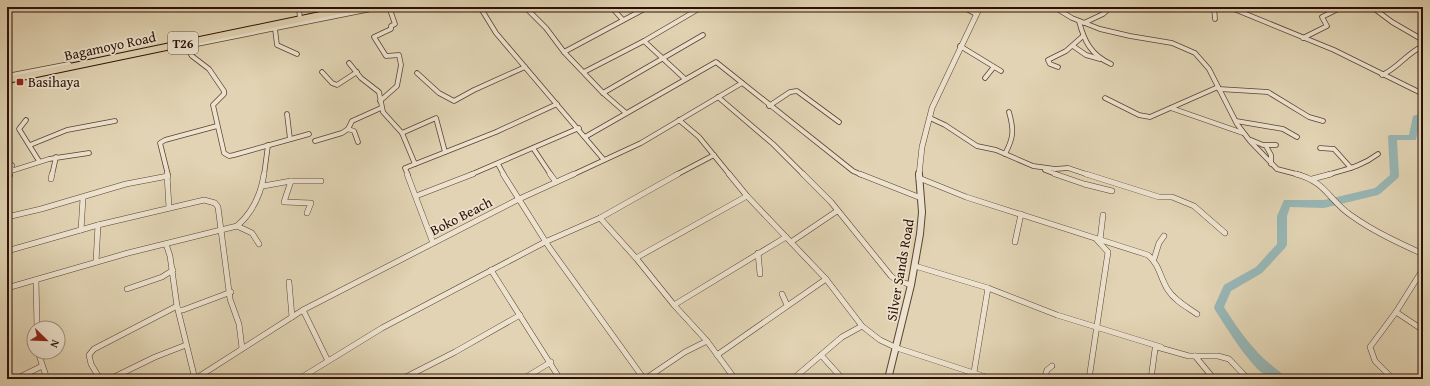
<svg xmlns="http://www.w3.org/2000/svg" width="1430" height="386" viewBox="0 0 1430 386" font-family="'Gentium Book Plus',serif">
	<rect width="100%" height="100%" fill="#e1d3b3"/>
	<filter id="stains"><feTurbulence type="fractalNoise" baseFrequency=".005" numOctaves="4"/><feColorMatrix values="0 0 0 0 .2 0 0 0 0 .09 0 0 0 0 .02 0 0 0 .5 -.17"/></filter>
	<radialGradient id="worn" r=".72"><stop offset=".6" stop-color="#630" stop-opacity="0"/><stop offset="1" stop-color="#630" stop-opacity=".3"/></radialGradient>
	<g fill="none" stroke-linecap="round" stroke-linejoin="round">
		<!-- river -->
		<path fill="#97b6b5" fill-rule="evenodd" d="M 1423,113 L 1423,119 L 1420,120 L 1416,140 L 1397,140 L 1399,176 L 1398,178 L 1381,193 L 1378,195 L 1324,208 L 1290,207 L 1287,216 L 1287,245 L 1285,248 L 1262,273 L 1231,291 L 1224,307 C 1241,334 1258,357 1284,375 L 1285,379 C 1281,379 1277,380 1273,379 C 1255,376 1225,325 1215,310 L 1214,307 L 1224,285 L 1256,267 L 1277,244 L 1277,216 L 1284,200 L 1324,200 L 1375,188 L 1390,175 L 1388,137 L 1389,135 L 1409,135 L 1413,116 Z"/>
		<defs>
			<g id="minor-far1">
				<polyline points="92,7 97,9 105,7"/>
				<polyline points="299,7 300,20"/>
				<polyline points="480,7 496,33 604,160"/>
				<polyline points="525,7 546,28 564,52 603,93 626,113"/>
				<polyline points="963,7 976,14"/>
				<polyline points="1054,7 1072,18 1100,29 1130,36 1172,43 1195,53 1209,69 1237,124 1250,141 1277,169 1300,175"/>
				<polyline points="1214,7 1215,19"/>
				<polyline points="1229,7 1334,50 1423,94"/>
				<polyline points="1372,7 1392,22 1423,40"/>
				<polyline points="613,9 623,20"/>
				<path d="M 1079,21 C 1084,41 1091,55 1111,64"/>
				<polyline points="1084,23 1103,14 1111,7"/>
				<polyline points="275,29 277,45 297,54"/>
				<polyline points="1303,38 1327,26 1322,17 1342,7"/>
				<polyline points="644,41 685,79"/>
				<polyline points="197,44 381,7"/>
				<polyline points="186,46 192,56 209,69 224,91 224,94 213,105 224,153 229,156 234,155 309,134"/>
				<polyline points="960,46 1001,71"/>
				<polyline points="1073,46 1086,55 1100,59"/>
				<polyline points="564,52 648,7"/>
				<polyline points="349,63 361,78 379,92 383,112 402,133 415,164"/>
				<polyline points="1058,67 1050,64 1048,60 1066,51 1083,36"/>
				<polyline points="322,72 332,83 337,85 357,72"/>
				<polyline points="584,72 644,41 702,7"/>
				<polyline points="417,73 439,93 454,101 474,90 525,67"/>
				<path d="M 1382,75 C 1398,68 1407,53 1423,46"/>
				<polyline points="7,76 69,64 70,66"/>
				<polyline points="985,78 993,68"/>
				<polyline points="1219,89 1268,92 1309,117 1323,121"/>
				<polyline points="603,93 703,35"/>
				<polyline points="718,97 773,144 804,175"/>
				<polyline points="1105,98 1139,115 1150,117 1218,87"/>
				<polyline points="380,101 397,86 401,65 399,55 386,56 374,37 391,29 391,26 395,24 389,7"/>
				<polyline points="769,106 790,92 797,91 839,122"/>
				<polyline points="1171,108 1243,133"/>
				<polyline points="287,114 290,139"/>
				<polyline points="930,118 945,125 977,146 996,150 1033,166 1055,169 1068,168 1089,175"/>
				<polyline points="26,120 19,129 39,161"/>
				<polyline points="679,120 699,137 730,175"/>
				<polyline points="1236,121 1283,129 1297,137"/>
				<polyline points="348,129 354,131 358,142"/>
				<polyline points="402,133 436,118 445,152"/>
				<polyline points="585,137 716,62 853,171 862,175"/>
				<polyline points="1251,140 1263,145 1276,145"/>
				<polyline points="315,141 342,133 348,129 352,121 381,108"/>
				<polyline points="30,145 67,130 115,121"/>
				<polyline points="1266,146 1271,155 1271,164"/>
				<polyline points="533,148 551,175"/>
				<polyline points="1320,148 1334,149 1351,168"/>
				<path d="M 1005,154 C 1014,137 1014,130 1009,112"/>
				<polyline points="7,162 12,165 10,175"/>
				<polyline points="498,164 504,175"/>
				<polyline points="1045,170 1058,175"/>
				<polyline points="11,171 49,159 89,153"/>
				<polyline points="52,175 56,157"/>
				<polyline points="168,175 160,143 165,140 217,126"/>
				<polyline points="264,175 268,145"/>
				<polyline points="408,175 405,168 496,132 557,104"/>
				<polyline points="470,175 579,128"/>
				<polyline points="572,175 641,143 742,83"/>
				<polyline points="676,175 714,155"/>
				<path d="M 1327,175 C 1347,169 1362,166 1378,154"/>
			</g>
			<g id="minor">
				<polyline points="167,174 169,208"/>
				<polyline points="407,174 433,243"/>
				<polyline points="503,174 549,247 644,379"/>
				<polyline points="550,174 556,182"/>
				<polyline points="729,174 747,196 826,279 862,326 880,340 897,348 992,379"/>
				<polyline points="803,174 831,202 891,276 896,280 911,285"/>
				<polyline points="860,174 921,198"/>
				<polyline points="1055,174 1084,184 1112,191"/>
				<polyline points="1086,174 1159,197 1172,197 1194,206 1225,233"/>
				<path d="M 1296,174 C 1327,182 1328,200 1352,216 C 1373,231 1399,243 1423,254"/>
				<path d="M 919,178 L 966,197 L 1148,255 C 1160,265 1160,278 1168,290 C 1175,301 1187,307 1197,314"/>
				<polyline points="51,179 52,174"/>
				<polyline points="1312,179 1331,174"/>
				<polyline points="291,181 284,202 311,203 307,213"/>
				<polyline points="7,185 10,174"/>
				<polyline points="263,186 291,181 321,181"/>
				<polyline points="416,196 473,174"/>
				<polyline points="7,217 41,209 126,184 168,176"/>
				<polyline points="600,218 636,258 674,305 707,341 735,379"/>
				<polyline points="237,226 252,233 259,244"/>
				<polyline points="81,230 83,198"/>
				<polyline points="1100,240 1103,215"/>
				<polyline points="791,242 837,211"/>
				<polyline points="1015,242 1021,214"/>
				<polyline points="166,244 170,256 177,306 195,379"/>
				<polyline points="7,251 98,225 204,200 215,203 218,207 230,299 239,324 242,348"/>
				<polyline points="758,253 760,274"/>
				<polyline points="636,258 747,196"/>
				<polyline points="1154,259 1159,243 1164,236"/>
				<polyline points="96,262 98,225"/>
				<polyline points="915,266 988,288 1057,315 1161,347"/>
				<polyline points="491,270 560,379"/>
				<polyline points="36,280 37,328"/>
				<polyline points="289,282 292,317"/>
				<path d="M 7,288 L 128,253 L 237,226 C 253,212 261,194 264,174"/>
				<polyline points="127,289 162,277 173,270"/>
				<polyline points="782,294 787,305"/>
				<polyline points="674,305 786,237"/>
				<polyline points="179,310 183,310 231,292"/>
				<polyline points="303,310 328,361"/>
				<polyline points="1396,312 1423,330"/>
				<polyline points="38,352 47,379"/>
				<polyline points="717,355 826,279"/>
				<polyline points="821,355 839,375"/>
				<polyline points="1195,356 1214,379"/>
				<polyline points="974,372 988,288"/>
				<polyline points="16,379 42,366"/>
				<polyline points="100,379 91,364 89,355 94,349 177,306"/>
				<polyline points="110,379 155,357 186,345"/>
				<polyline points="195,379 303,310 517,200 574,174"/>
				<polyline points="299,379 382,328 545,242 600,218 678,174"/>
				<polyline points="402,379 455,352 520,315"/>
				<polyline points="523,379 551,362"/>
				<polyline points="645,379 685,352 707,341"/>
				<polyline points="793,379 842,337 862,326"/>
				<polyline points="1044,379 1047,370 1052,366"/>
				<polyline points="1089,379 1108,252 1097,240"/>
				<polyline points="1151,379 1155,349 1157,347 1189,356 1218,356 1229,359 1248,379"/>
				<polyline points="1393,379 1375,361 1370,347 1396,312 1423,269"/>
			</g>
			<polyline id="tertiary-far1" points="919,175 922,147 932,108 980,7"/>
			<polyline id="tertiary" points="888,379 911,285 920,234 922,212 919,174"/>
			<polyline id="trunk" points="7,80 359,7"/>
		</defs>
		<!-- minor-far1 casing -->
		<use href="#minor-far1" stroke="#594232" stroke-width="5.5"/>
		<!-- minor casing -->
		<use href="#minor" stroke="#594232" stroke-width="6"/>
		<!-- tertiary-far1 casing -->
		<use href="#tertiary-far1" stroke="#594232" stroke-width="6"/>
		<!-- tertiary casing -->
		<use href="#tertiary" stroke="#594232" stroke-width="8"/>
		<!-- trunk casing -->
		<use href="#trunk" stroke="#2c1107" stroke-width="8"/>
		<!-- minor-far1 -->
		<use href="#minor-far1" stroke="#ece2ce" stroke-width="4"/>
		<!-- minor -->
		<use href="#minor" stroke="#ece2ce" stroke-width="5"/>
		<!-- tertiary-far1 -->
		<use href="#tertiary-far1" stroke="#ece2ce" stroke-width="5"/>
		<!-- tertiary -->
		<use href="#tertiary" stroke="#ece2ce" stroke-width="6"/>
		<!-- trunk -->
		<use href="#trunk" stroke="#e1d3b3" stroke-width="6"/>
	</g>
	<!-- markers -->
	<rect fill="#8f2418" stroke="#ece2ce" stroke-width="1.5" x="16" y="78" width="8" height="8" rx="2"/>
	<g text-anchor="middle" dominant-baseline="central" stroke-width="3.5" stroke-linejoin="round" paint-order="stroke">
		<!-- shield labels -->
		<rect fill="#ece2ce" stroke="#665043" stroke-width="1" x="168" y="32" width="30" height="22" rx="3"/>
		<g font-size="13" font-weight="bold" fill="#2c1107">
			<text x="183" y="43">T26</text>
		</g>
		<!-- street labels -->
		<g font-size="14" fill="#2c1107" stroke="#ece2ce">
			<text transform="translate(110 46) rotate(-12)">Bagamoyo Road</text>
			<text transform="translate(461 216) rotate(-27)">Boko Beach</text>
			<text transform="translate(900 270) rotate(-80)">Silver Sands Road</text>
		</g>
		<!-- poi labels -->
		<g font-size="14" fill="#2c1107" stroke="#ece2ce" text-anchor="start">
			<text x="28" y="82">Basihaya</text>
		</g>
	</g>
	<!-- margin -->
	<rect width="1430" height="386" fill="none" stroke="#e1d3b3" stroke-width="24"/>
	<rect x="8" y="8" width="1414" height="370" fill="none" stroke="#2c1107" stroke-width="2"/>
	<rect x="12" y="12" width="1406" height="362" fill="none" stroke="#2c1107"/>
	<!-- north arrow -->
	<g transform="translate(46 340) rotate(113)"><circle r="19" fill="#ece2ce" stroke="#9f8e7e"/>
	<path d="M0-3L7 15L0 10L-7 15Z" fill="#8f2418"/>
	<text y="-6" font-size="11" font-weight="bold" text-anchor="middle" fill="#2c1107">N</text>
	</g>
	<rect width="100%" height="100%" filter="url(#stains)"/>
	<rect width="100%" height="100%" fill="url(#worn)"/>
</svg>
